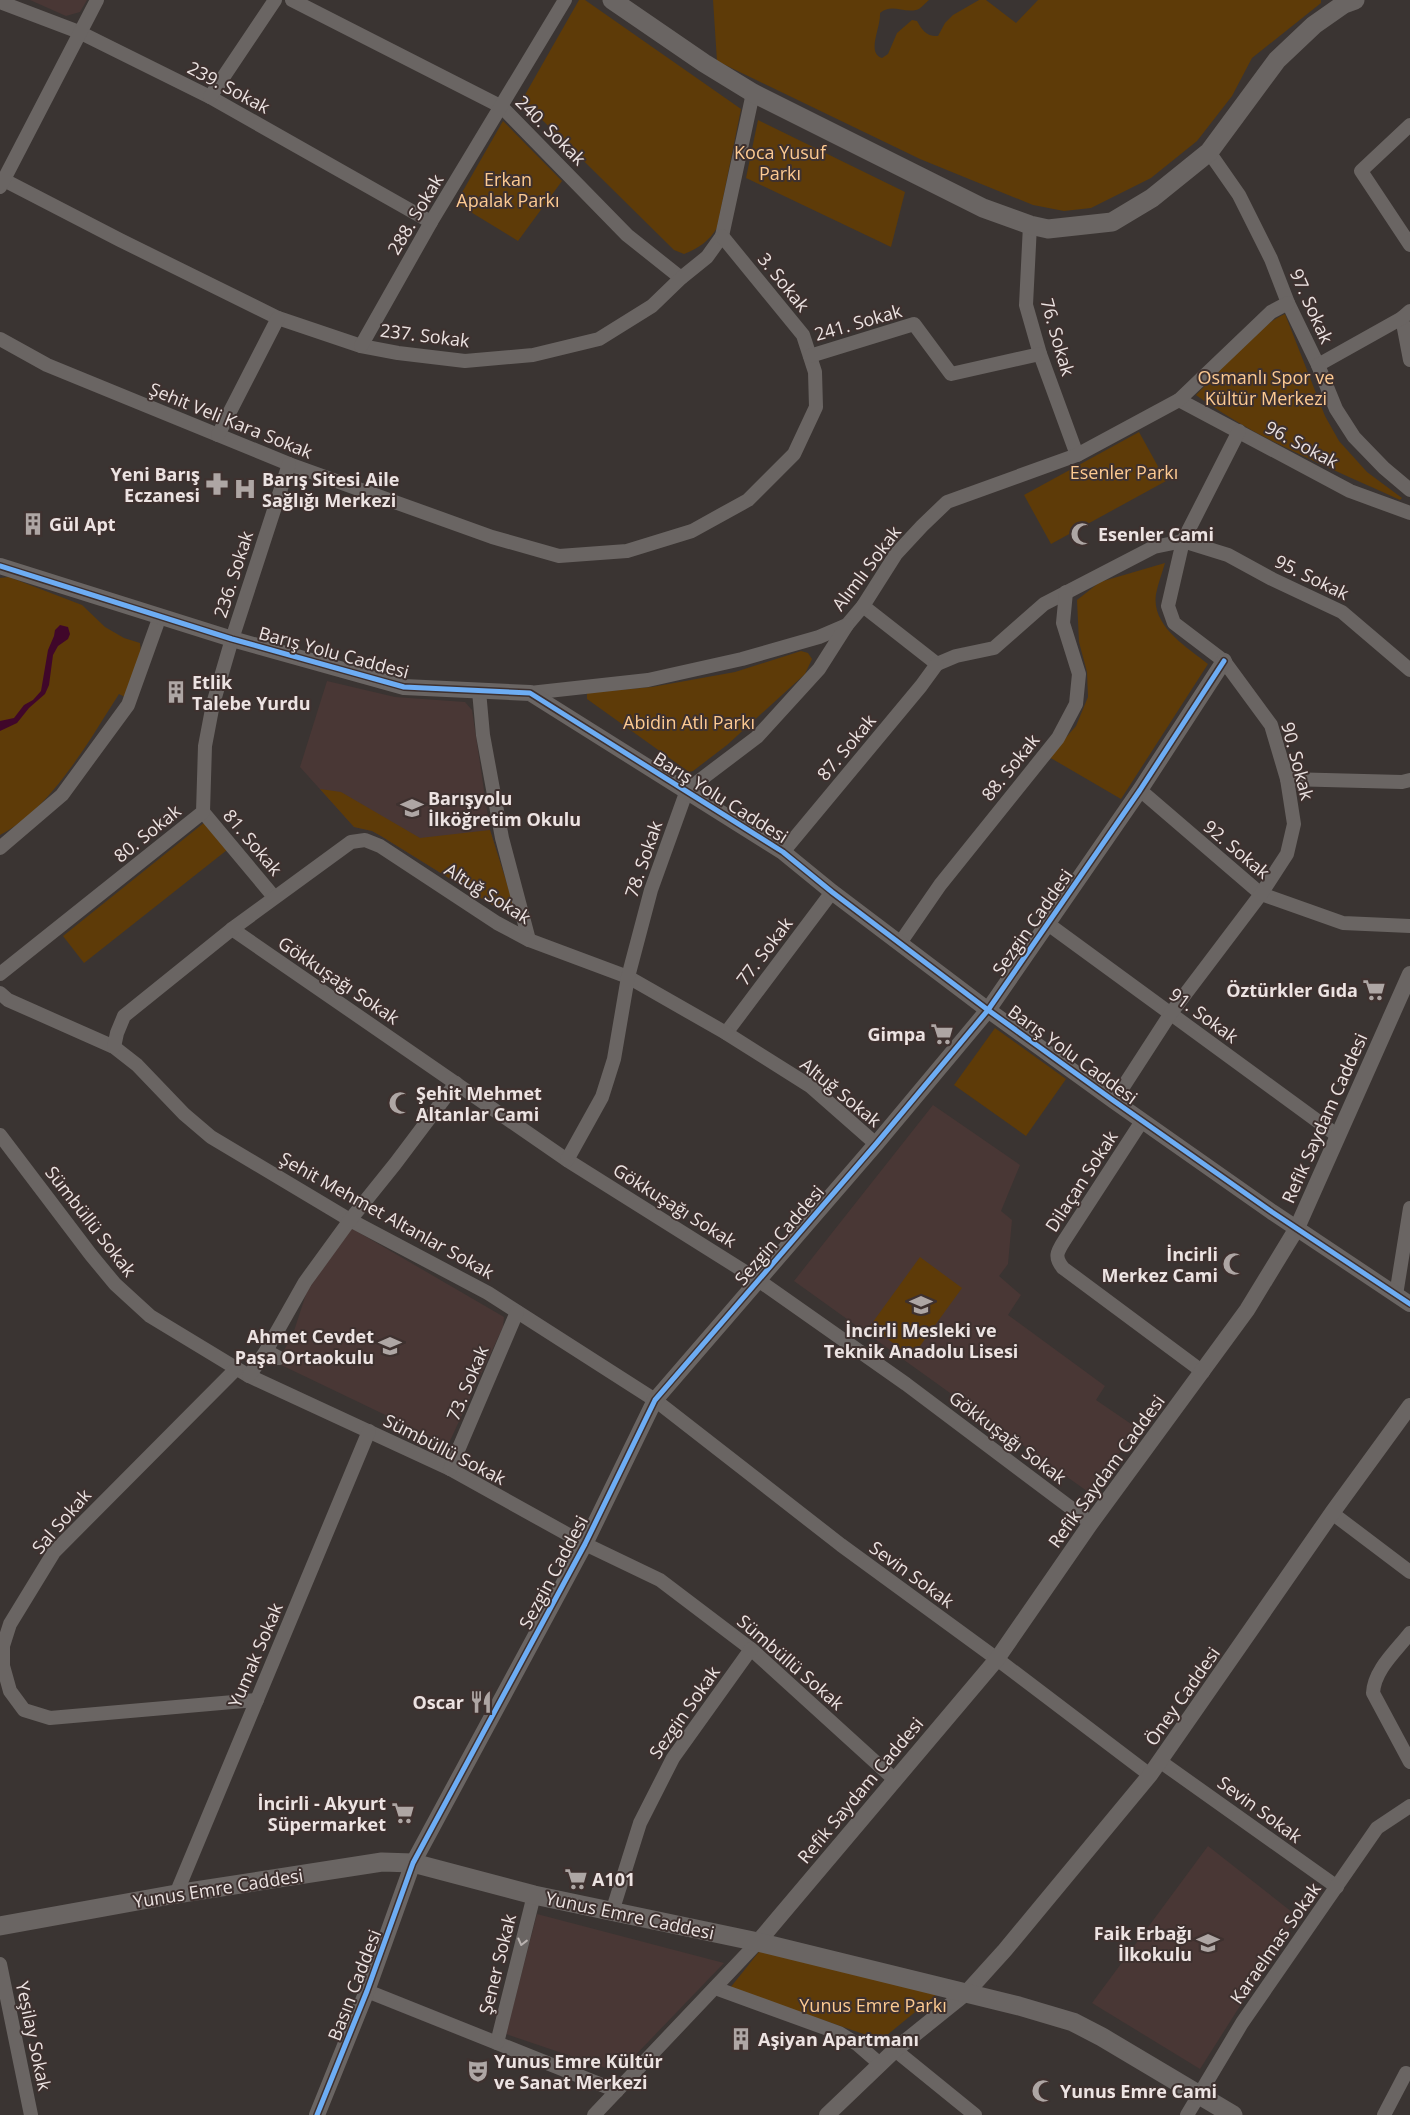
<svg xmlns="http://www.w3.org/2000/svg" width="1410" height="2115" viewBox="0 0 1410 2115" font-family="'Open Sans',sans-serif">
	<rect width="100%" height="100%" fill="#3a3432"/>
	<!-- built -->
	<g fill="#493735">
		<polygon points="30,0 87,0 80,12 66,16"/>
		<polygon points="327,681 395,697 465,702 472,710 490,830 513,903 502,911 381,836 372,831 354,827 300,767"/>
		<polygon points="933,1105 1020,1165 1001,1211 1012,1220 1008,1264 999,1276 1021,1295 1008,1315 1105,1386 1096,1400 1137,1428 1091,1494 794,1281"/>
		<polygon points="351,1228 504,1317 503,1327 448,1445 277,1363 293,1334 307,1291"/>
		<polygon points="1208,1846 1297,1916 1200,2069 1092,2003"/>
		<polygon points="537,1914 724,1963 625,2066 620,2070 612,2070 506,2034"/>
	</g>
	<!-- green -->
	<g fill="#5e3b08">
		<path d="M 579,0 L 585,0 L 741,109 L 717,228 C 709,241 699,248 684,254 L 674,250 L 522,100 Z"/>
		<path d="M 713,0 L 929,0 C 925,3 921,9 916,10 C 902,13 892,3 880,13 C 881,28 866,53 882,58 L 888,54 L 897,33 L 912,20 L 917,21 C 922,30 927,37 938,36 L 945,23 L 953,15 L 979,0 L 986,0 L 1016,23 L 1038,0 L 1321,0 L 1321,3 L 1252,58 L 1232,96 L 1197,141 L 1151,178 L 1091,208 L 1064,211 L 1033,205 L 920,159 L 717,61 Z"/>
		<polygon points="758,120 905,192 891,247 746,178"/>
		<polygon points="503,121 562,181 518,241 456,203"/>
		<path d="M 1285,314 L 1325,416 L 1339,441 L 1367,472 L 1402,498 L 1400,500 C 1331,468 1258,440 1196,395 C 1220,371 1255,327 1285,314 Z"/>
		<polygon points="1139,432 1166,481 1051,544 1024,495"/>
		<path d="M 1165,563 C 1162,573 1158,584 1156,594 C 1151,626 1187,647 1208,664 L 1121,799 L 1049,757 L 1076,726 L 1088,697 L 1087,672 L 1079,642 L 1077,600 L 1100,582 Z"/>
		<path d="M 9,577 L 82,605 L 105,627 L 124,638 L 140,643 L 141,655 L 127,698 L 119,694 C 88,742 52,808 0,835 L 0,578 Z"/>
		<polygon points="801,651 808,653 812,659 805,674 727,745 693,771 689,772 587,699 587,693 652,687 735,672"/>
		<polygon points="320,789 341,792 420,838 490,830 513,903 502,911 381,836 372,831 354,827"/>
		<polygon points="205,822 227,850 84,963 63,936"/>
		<polygon points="995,1028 1066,1079 1026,1136 954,1085"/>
		<polygon points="920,1257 962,1288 912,1357 870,1326"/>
		<polygon points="762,1948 942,1990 881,2040 730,1988"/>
	</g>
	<!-- water -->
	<polygon fill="#40072a" points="60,625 68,627 70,634 68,639 58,646 53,655 49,685 45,694 29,708 17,723 0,731 0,721 14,718 24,705 33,700 41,691 48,650 54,636 55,630"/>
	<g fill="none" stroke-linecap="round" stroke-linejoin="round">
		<!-- minor -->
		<g stroke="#6a6563" stroke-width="14">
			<polyline points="292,0 502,107 627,235 681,278"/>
			<polyline points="0,2 79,32 210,97 431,222"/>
			<polyline points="210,97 275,0"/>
			<polyline points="1410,125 1361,171 1410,245"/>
			<polyline points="1209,152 1239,195 1271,259 1288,303 1318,365 1336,409 1354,437 1384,468 1410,490"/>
			<polyline points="4,180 120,240 278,318 361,346 398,353 465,361 533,355 599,339 652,306 681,278 707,257 722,236 753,93"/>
			<polyline points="0,187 97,0"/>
			<polyline points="1030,225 1026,305 1040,354 1077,455"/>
			<polyline points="1402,318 1410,360"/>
			<polyline points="0,339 47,365 289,464 492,537 559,556 627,551 692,531 748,500 794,454 816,407 815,372 803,335 722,236"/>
			<polyline points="361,346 431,222 565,0"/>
			<polyline points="810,356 914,324 951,374 1040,354"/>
			<polyline points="1318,365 1402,318 1410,311"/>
			<polyline points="1179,400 1350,491 1410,513"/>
			<polyline points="218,435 278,318"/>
			<polyline points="863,606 937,664 956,656 994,648 1044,604 1154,547 1183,541 1228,555 1272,579 1342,612 1410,670"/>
			<polyline points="479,691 483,735 502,838 529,940"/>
			<polyline points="530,693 648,680 742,659 819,637 847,625 863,606 896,554 922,526 947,502 1077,455 1179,400 1271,312 1288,303"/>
			<polyline points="1287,779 1402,782 1410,780"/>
			<polyline points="1140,790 1261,894 1343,923 1410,926"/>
			<polyline points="203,812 274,897"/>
			<polyline points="0,848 62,795 128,705 160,616"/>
			<polyline points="783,852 921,686 937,664"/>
			<polyline points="1048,924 1338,1136"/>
			<polyline points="232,929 567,1160 758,1280 906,1384 1091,1523"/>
			<polyline points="900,943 940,885 1058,738 1076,704 1079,674 1063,623 1066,592"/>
			<polyline points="0,974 203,812 205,746 213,704 232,639 289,464"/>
			<polyline points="0,993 8,1000 114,1047 137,1065 184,1114 211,1137 350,1220 488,1293 655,1400 841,1545 997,1659 1150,1775"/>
			<polyline points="726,1033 832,892"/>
			<polyline points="114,1047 117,1033 124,1016 232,929 351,842 365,840 380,846 497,923 529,940 628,977 726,1033 810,1086 876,1144"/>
			<polyline points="1114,1101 1171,1013 1261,894 1287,854 1294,824 1287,779 1271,725 1224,661 1174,623 1168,606 1183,541 1239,431"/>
			<path d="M 1142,1121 L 1064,1241 C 1057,1252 1054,1257 1063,1268 L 1203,1372"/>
			<polyline points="0,1135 91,1255 115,1284 150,1316 249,1376 450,1469 585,1544 660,1580 751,1649 894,1779"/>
			<polyline points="567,1160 602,1097 614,1059 628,977 651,890 687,790 757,737 819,669 847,625"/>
			<polyline points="1396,1295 1410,1208"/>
			<polyline points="266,1351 279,1358"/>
			<polyline points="236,1369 54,1552 10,1624 3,1646 3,1666 10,1691 24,1710 50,1718 257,1700"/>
			<polyline points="249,1376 266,1351 305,1282 350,1220 395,1164 456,1083"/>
			<polyline points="450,1469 517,1312"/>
			<polyline points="1332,1513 1410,1572"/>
			<path d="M 1410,1633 C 1396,1651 1374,1670 1373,1693 L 1410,1762"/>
			<polyline points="1161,1762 1337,1887"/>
			<polyline points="176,1894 369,1431"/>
			<polyline points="612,1912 640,1823 673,1758 751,1649"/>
			<polyline points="0,1964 31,2115"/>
			<polyline points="715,1988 839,2033 857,2044 880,2064"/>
			<polyline points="367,1991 617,2091"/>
			<polyline points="497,2043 534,1895"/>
			<polyline points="895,2050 975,2115"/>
			<polyline points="594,2115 758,1942"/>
			<polyline points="1187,2115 1242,2023 1377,1828 1410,1806"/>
			<polyline points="1384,2115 1406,2073"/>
		</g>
		<!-- tertiary -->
		<g stroke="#6a6563" stroke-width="16">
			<polyline points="0,566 232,639 404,687 530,693 783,852 832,892 988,1010 1114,1101 1272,1212 1410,1304"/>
			<polyline points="758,1942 997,1659 1091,1523 1247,1310 1297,1228 1410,974"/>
			<polyline points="317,2115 367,1991 413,1863 585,1544 655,1400 876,1144 988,1010 1140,790 1224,661"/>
			<polyline points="827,2115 895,2050 967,1992 1005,1950 1150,1775 1332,1513 1410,1406"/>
		</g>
		<!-- secondary -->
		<g stroke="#6a6563" stroke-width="19">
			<polyline points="612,0 704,63 753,93 983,208 1030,225 1048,229 1112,222 1152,198 1209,152 1277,60 1314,25 1344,4 1355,0"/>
			<polyline points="0,1926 176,1894 382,1862 413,1863 534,1895 758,1942 1019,2006 1073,2022 1102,2037 1233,2115"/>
		</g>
		<defs>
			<g id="cycleway">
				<polyline points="0,566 232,639 404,687 530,693 783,852 832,892 988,1010 1114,1101 1272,1212 1410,1304"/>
				<polyline points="317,2115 367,1991 413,1863 585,1544 655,1400 876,1144 988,1010 1140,790 1224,661"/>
			</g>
		</defs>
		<!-- cycleway casing -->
		<use href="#cycleway" stroke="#3e312f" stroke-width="8"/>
		<!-- cycleway -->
		<use href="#cycleway" stroke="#6dadf4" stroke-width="5"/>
	</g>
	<!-- one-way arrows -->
	<defs><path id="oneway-chevron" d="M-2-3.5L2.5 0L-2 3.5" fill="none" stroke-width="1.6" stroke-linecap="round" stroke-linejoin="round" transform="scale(1.25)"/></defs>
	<use stroke="#b8b1af" href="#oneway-chevron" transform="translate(522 1942) rotate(104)"/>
	<!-- icons -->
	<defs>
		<symbol id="pharmacy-bare" viewBox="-9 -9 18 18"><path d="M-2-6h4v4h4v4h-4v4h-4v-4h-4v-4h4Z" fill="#aea6a4" stroke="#3e312f" stroke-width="2.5" paint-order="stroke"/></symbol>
		<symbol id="hospital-bare" viewBox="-9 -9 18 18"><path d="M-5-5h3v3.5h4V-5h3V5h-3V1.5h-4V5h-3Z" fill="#aea6a4" stroke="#3e312f" stroke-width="2.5" paint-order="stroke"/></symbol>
		<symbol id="building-bare" viewBox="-9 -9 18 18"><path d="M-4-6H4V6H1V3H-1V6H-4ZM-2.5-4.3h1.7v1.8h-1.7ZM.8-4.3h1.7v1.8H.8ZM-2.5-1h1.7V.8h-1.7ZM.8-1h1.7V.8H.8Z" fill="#aea6a4" stroke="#3e312f" stroke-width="2.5" paint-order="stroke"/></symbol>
		<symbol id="mosque-bare" viewBox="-9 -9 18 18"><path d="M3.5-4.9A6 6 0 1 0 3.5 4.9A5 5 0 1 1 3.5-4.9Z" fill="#aea6a4" stroke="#3e312f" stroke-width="2.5" paint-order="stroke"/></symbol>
		<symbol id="school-bare" viewBox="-9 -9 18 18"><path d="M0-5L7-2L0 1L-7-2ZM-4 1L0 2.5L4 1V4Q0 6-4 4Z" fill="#aea6a4" stroke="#3e312f" stroke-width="2.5" paint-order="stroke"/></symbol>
		<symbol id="supermarket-bare" viewBox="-9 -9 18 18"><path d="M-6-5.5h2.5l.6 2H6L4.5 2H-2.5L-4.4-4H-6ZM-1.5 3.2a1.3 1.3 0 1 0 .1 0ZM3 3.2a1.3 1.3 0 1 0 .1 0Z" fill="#aea6a4" stroke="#3e312f" stroke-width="2.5" paint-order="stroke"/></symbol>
		<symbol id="restaurant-bare" viewBox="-9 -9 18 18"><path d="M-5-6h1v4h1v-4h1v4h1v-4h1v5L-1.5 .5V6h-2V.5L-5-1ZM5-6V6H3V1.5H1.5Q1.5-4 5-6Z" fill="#aea6a4" stroke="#3e312f" stroke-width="2.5" paint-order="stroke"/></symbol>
		<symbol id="theatre-bare" viewBox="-9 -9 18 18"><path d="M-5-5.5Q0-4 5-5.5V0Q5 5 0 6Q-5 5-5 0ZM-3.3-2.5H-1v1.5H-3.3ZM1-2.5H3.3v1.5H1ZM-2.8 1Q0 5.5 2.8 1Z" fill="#aea6a4" stroke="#3e312f" stroke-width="2.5" paint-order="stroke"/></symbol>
	</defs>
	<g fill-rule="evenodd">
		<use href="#pharmacy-bare" x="201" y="468" width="32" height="32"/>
		<use href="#hospital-bare" x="229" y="473" width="32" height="32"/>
		<use href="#building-bare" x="17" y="508" width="32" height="32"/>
		<use href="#mosque-bare" x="1066" y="518" width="32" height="32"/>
		<use href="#building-bare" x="160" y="676" width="32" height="32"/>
		<use href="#school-bare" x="396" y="792" width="32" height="32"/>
		<use href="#supermarket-bare" x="1358" y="974" width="32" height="32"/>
		<use href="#supermarket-bare" x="926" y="1018" width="32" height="32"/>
		<use href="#mosque-bare" x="384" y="1087" width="32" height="32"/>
		<use href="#mosque-bare" x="1218" y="1248" width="32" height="32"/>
		<use href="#school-bare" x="905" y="1289" width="32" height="32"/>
		<use href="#school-bare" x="374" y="1330" width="32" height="32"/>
		<use href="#restaurant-bare" x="465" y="1686" width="32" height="32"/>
		<use href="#supermarket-bare" x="387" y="1797" width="32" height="32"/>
		<use href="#supermarket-bare" x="560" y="1863" width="32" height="32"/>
		<use href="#school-bare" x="1192" y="1927" width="32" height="32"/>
		<use href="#building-bare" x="725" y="2023" width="32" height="32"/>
		<use href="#theatre-bare" x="462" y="2055" width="32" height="32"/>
		<use href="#mosque-bare" x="1027" y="2075" width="32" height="32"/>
	</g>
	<g text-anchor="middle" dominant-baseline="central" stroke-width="4" stroke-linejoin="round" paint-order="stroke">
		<!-- street labels -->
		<g font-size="18" fill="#ece3e2" stroke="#3e312f">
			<text transform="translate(229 87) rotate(28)">239. Sokak</text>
			<text transform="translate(551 130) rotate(45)">240. Sokak</text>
			<text transform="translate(415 214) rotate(-59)">288. Sokak</text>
			<text transform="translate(784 282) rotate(51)">3. Sokak</text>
			<text transform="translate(1312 306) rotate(66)">97. Sokak</text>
			<text transform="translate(858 322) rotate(-16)">241. Sokak</text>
			<text transform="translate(425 335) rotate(7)">237. Sokak</text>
			<text transform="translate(1058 337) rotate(74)">76. Sokak</text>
			<text transform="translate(231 420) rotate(22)">Şehit Veli Kara Sokak</text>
			<text transform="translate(1302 444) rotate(28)">96. Sokak</text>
			<text transform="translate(866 568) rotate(-53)">Alımlı Sokak</text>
			<text transform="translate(233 574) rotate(-72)">236. Sokak</text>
			<text transform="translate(1312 577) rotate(26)">95. Sokak</text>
			<text transform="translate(334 652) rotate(15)">Barış Yolu Caddesi</text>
			<text transform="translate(846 747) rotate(-50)">87. Sokak</text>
			<text transform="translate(1298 761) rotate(75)">90. Sokak</text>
			<text transform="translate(1010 767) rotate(-51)">88. Sokak</text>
			<text transform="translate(721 797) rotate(32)">Barış Yolu Caddesi</text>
			<text transform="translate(147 833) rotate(-39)">80. Sokak</text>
			<text transform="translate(253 842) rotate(50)">81. Sokak</text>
			<text transform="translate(1237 849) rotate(40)">92. Sokak</text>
			<text transform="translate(643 859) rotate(-71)">78. Sokak</text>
			<text transform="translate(488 893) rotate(32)">Altuğ Sokak</text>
			<text transform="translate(1032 922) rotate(-55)">Sezgin Caddesi</text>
			<text transform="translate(764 951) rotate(-53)">77. Sokak</text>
			<text transform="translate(339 980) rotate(34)">Gökkuşağı Sokak</text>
			<text transform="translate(1204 1015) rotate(36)">91. Sokak</text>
			<text transform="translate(1073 1054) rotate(36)">Barış Yolu Caddesi</text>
			<text transform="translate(841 1092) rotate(39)">Altuğ Sokak</text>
			<text transform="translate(1324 1118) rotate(-66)">Refik Saydam Caddesi</text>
			<text transform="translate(1081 1181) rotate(-57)">Dilaçan Sokak</text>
			<text transform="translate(675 1205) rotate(32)">Gökkuşağı Sokak</text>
			<text transform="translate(387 1215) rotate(29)">Şehit Mehmet Altanlar Sokak</text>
			<text transform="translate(91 1221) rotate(52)">Sümbüllü Sokak</text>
			<text transform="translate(779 1235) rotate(-49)">Sezgin Caddesi</text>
			<text transform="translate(467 1383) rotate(-67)">73. Sokak</text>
			<text transform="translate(1008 1437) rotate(37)">Gökkuşağı Sokak</text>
			<text transform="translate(445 1449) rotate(27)">Sümbüllü Sokak</text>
			<text transform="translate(1106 1471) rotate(-54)">Refik Saydam Caddesi</text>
			<text transform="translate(61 1521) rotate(-49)">Sal Sokak</text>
			<text transform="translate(553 1572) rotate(-62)">Sezgin Caddesi</text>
			<text transform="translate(912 1574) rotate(36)">Sevin Sokak</text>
			<text transform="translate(255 1655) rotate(-67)">Yumak Sokak</text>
			<text transform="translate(791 1662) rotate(41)">Sümbüllü Sokak</text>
			<text transform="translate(1182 1696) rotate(-55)">Öney Caddesi</text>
			<text transform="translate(684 1712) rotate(-55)">Sezgin Sokak</text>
			<text transform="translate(860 1790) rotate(-50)">Refik Saydam Caddesi</text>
			<text transform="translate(1260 1809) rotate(36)">Sevin Sokak</text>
			<text transform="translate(218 1888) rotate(-9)">Yunus Emre Caddesi</text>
			<text transform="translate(630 1915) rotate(12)">Yunus Emre Caddesi</text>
			<text transform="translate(1275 1943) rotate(-55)">Karaelmas Sokak</text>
			<text transform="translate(497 1964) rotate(-76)">Şener Sokak</text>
			<text transform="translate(354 1985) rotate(-69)">Basın Caddesi</text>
			<text transform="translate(34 2036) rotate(78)">Yeşilay Sokak</text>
		</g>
		<!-- park labels -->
		<g font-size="18" fill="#fdca92" stroke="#3e312f">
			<text x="780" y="152">Koca Yusuf<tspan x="780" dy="21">Parkı</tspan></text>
			<text x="508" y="179">Erkan<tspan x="508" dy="21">Apalak Parkı</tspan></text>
			<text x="1266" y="377">Osmanlı Spor ve<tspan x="1266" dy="21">Kültür Merkezi</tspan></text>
			<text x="1124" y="472">Esenler Parkı</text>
			<text x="689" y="722">Abidin Atlı Parkı</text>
			<text x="873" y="2005">Yunus Emre Parkı</text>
		</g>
		<!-- poi labels -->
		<g font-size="18" font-weight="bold" fill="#ece3e2" stroke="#3e312f" text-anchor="start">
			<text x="200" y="474" text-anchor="end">Yeni Barış<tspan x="200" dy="21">Eczanesi</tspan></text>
			<text x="262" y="479">Barış Sitesi Aile<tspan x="262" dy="21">Sağlığı Merkezi</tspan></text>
			<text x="49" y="524">Gül Apt</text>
			<text x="1098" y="534">Esenler Cami</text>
			<text x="192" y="682">Etlik<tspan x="192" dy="21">Talebe Yurdu</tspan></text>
			<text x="428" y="798">Barışyolu<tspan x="428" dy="21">İlköğretim Okulu</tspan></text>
			<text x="1358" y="990" text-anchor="end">Öztürkler Gıda</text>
			<text x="926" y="1034" text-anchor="end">Gimpa</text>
			<text x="416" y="1093">Şehit Mehmet<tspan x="416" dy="21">Altanlar Cami</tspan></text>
			<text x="1218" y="1254" text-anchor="end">İncirli<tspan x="1218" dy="21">Merkez Cami</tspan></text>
			<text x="921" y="1330" text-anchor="middle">İncirli Mesleki ve<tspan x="921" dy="21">Teknik Anadolu Lisesi</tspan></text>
			<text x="374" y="1336" text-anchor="end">Ahmet Cevdet<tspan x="374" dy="21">Paşa Ortaokulu</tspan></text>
			<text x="464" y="1702" text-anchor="end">Oscar</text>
			<text x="386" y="1803" text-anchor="end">İncirli - Akyurt<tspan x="386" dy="21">Süpermarket</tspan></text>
			<text x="592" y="1879">A101</text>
			<text x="1192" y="1933" text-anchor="end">Faik Erbağı<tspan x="1192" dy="21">İlkokulu</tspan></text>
			<text x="758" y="2039">Aşiyan Apartmanı</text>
			<text x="494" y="2061">Yunus Emre Kültür<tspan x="494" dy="21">ve Sanat Merkezi</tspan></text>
			<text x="1060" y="2091">Yunus Emre Cami</text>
		</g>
	</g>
</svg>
